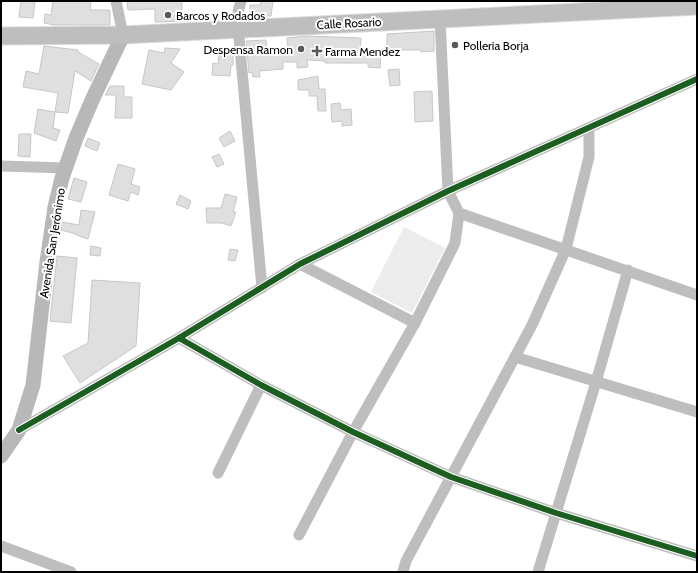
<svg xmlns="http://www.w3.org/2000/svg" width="698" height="573" viewBox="0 0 698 573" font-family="Cabin,sans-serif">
	<rect width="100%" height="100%" fill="#fff"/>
	<!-- green -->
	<polygon fill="#ececec" points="404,227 445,248 412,313 371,292"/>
	<!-- building -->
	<g fill="#dfdfdf" stroke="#c7c7c7">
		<polygon points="21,1 35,2 33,18 19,17"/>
		<polygon points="53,1 91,1 90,10 110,10 110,25 54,25 44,23 45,14 51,15"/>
		<polygon points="127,1 182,1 182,21 155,22 155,9 128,10"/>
		<polygon points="261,1 273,1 271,16 250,16 250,5 260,5"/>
		<polygon points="434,31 434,51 421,52 421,50 387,50 387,34"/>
		<polygon points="306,36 361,38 360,52 381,53 380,68 368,67 368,63 325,63 325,61 307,60 308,67 297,68 297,62 283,62 283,69 259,71 260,77 253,77 252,72 249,73 246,41 266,40 267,52 288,51 287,38"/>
		<polygon points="44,46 78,50 78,52 99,64 91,81 75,71 68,113 55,112 58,93 23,87 26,71 39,74"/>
		<polygon points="165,48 180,49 171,63 184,72 171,90 142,84 149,50 164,53"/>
		<polygon points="223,50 233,51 233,65 231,65 230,76 212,75 213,63 218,64 219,54 223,54"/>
		<polygon points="399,69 400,85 390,86 388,70"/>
		<polygon points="318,76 319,89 325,89 326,111 318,111 317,96 309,96 309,90 298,90 298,80"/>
		<polygon points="110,86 124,86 124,97 132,97 132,118 115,118 116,95 105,95"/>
		<polygon points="432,91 433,121 415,122 414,92"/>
		<polygon points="340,103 341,110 351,109 352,125 342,126 342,121 332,122 331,104"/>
		<polygon points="38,109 55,112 53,128 60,130 56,141 34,133"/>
		<polygon points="230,131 235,141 224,147 219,138"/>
		<polygon points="19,134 31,134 30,157 18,156"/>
		<polygon points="88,138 100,143 97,151 85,146"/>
		<polygon points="219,154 224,164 217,167 212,157"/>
		<polygon points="118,164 135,169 131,184 140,187 138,195 131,192 128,201 109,195"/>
		<polygon points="74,178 87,182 81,202 68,199"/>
		<polygon points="225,194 237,197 233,212 236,212 231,226 222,223 207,223 206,208 221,208"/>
		<polygon points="180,195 191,201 188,209 176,204"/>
		<polygon points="81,210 95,212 88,239 76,235 76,234 61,230 62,222 79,225"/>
		<polygon points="91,246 101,248 100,256 90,255"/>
		<polygon points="230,249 238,250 235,261 228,260"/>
		<polygon points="57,256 77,258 71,323 50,321"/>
		<polygon points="92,280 140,283 136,346 80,383 63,356 88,343"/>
	</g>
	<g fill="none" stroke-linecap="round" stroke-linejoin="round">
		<defs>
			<polyline id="primary" points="1,36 123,35 697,6"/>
		</defs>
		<!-- primary casing -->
		<use href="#primary" stroke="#dbdbdb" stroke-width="19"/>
		<!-- street -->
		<g stroke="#bebebe" stroke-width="11">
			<polyline points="116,1 123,35"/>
			<polyline points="241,1 237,16 262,288"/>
			<polyline points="440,19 448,191 459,213 697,295"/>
			<polyline points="1,166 66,168"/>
			<polyline points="300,264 415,323"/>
			<polyline points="179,338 261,385 353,432 451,477 556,513 697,556"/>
			<polyline points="515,357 697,412"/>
			<polyline points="19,430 179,338 300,264 448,191 697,79"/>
			<polyline points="218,473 261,385"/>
			<polyline points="299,535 353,432 415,323 455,243 459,213"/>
			<polyline points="1,546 71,572"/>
			<polyline points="403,572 406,561 532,325 566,249 589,157 589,128"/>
			<polyline points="538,572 596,382 628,270"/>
		</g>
		<!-- secondary -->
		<polyline stroke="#b8b8b8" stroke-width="15" points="1,456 19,430 33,385 47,262 55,207 62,178 76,138 93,98 123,35"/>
		<!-- primary -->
		<use href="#primary" stroke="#bebebe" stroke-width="17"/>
		<defs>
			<g id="cycleway">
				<polyline points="179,338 261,385 353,432 451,477 556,513 697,556"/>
				<polyline points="19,430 179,338 300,264 448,191 697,79"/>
			</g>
		</defs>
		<!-- cycleway casing -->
		<use href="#cycleway" stroke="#fff" stroke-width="8"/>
		<!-- cycleway -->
		<use href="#cycleway" stroke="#1b5e20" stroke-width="6"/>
	</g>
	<!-- markers -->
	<g fill="#595959" stroke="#fff" stroke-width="1.5">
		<circle cx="168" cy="15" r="4"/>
		<circle cx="455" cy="45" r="4"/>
		<circle cx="301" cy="49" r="4"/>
		<path d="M315 45h4v4h4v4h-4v4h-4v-4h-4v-4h4z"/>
	</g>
	<g text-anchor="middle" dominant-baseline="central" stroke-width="4" stroke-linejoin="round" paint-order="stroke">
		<!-- poi labels -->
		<g font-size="12" fill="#000" stroke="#fff" text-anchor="start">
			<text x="176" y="15">Barcos y Rodados</text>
			<text x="463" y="45">Polleria Borja</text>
			<text x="293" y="49" text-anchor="end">Despensa Ramon</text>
			<text x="325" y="51">Farma Mendez</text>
		</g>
		<!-- street labels -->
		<g font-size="12" fill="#000" stroke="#fff">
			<text transform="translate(349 23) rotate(-3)">Calle Rosario</text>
			<text transform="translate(52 243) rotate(-81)">Avenida San Jerónimo</text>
		</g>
	</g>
	<!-- border -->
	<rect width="698" height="573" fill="none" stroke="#000000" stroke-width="4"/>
</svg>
